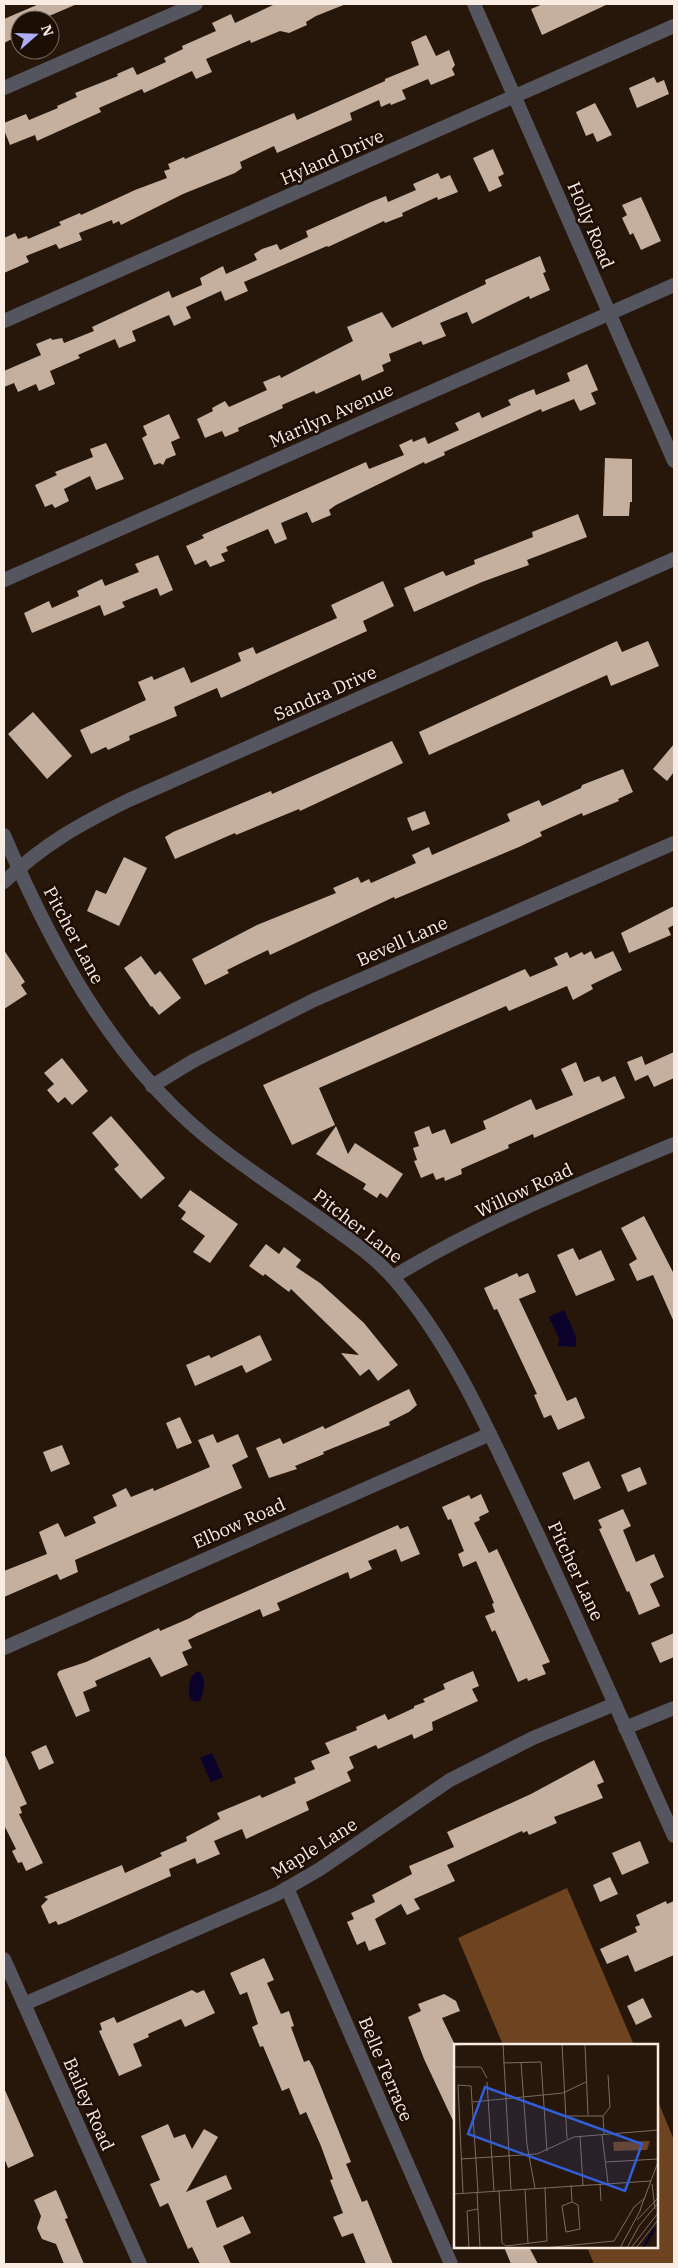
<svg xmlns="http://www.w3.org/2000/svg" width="678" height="2268" viewBox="0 0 678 2268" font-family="'IBM Plex Serif',serif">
	<rect width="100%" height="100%" fill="#27170a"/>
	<!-- forest -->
	<g fill="#6e431f">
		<polygon points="567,1888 634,2045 503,2045 458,1938"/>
		<polygon points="657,2099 674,2140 674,2264 594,2264 587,2247 657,2247"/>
	</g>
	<!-- water -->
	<g fill="#0a022a">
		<polygon points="564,1310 576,1336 576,1347 558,1346 559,1339 549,1317"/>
		<path d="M 199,1671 C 207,1680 204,1691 200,1701 L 196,1702 L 190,1699 C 188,1689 188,1675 199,1671 Z"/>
		<polygon points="212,1753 223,1777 211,1782 200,1758"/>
	</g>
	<!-- building -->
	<g fill="#c5af9e">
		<polygon points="39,4 77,4 40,20 20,20 20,35 4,43 4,19"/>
		<polygon points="275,4 346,4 316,16 306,22 307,25 289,33 280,31 251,43 250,40 206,59 212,72 196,79 192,71 144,93 142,89 99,108 101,112 37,141 35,135 10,145 4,130 4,123 26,114 29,120 58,108 57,106 77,97 75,93 118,76 117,74 133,67 137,75 166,62 164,58 183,49 182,46 216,31 212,23 231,14 235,23"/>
		<polygon points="543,4 608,4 542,35 531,9"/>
		<polygon points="426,35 436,56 449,50 455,65 452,69 455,75 431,85 428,79 402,90 406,99 391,105 390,103 381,107 379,100 350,113 352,120 277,153 274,146 240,162 242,168 235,173 183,194 121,225 119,221 113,224 112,220 79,233 82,240 59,249 56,244 26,256 29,262 4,273 4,238 15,233 18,239 27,236 28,239 61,225 59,222 80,213 81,215 135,190 167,178 164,171 170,169 168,164 184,157 185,159 294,113 297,120 385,81 385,79 419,65 411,42"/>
		<polygon points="654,77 657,83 664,80 669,94 637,108 629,88"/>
		<polygon points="595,103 612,135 597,142 593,133 586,136 576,112"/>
		<polygon points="493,149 504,174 498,177 502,186 489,192 473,158"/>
		<polygon points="438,173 441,179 450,175 458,192 438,200 437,197 402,213 403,216 385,223 384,221 328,247 327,246 244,282 248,291 225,301 221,291 186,307 191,318 174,326 169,315 132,331 136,341 119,348 115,339 78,355 80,358 50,371 55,384 39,391 36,384 18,392 14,383 4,387 4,371 41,355 36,344 51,338 52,340 62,338 64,343 94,331 92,327 169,291 172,298 202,285 200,278 223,266 226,274 257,260 254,254 262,249 277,244 280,250 308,237 306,231 371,202 386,196 388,202 416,190 413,184"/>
		<polygon points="641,197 661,241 641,250 633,233 630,235 622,218 627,215 622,205"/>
		<polygon points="540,256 546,272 543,273 550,290 530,299 529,296 472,324 467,312 440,323 446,336 423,345 421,341 389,354 391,361 382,365 384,371 362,381 360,374 316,394 314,391 282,405 283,408 238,428 239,431 225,437 222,431 205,438 197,419 213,411 212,408 225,401 229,407 267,390 263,382 280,375 281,378 353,341 347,327 382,312 392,328 486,284 485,280"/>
		<polygon points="587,364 598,390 591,393 596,404 580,411 574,399 542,412 541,409 444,452 445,455 425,464 424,462 336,505 329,510 331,515 312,523 307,512 281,523 287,539 275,544 268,529 226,547 228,551 221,554 225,561 210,567 206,560 195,565 186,546 204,538 202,535 366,462 369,469 404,455 399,445 412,439 413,442 425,437 428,444 459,430 455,423 477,413 479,412 482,418 511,405 508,400 519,395 534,389 536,395 570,381 567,373"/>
		<polygon points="169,414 180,438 171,442 176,455 166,459 163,465 160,463 154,465 142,438 147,435 143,426"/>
		<polygon points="106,443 124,479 96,490 90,476 64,489 69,501 55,508 52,504 45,507 35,485 57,475 55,472 93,457 90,449"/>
		<polygon points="605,458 632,459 632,502 630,502 629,516 603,516"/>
		<polygon points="578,514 587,537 527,560 529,565 482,582 414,612 404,588 443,571 446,576 475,564 474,560 533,537 532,532"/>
		<polygon points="158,555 173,590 160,596 157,588 122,602 125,607 104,616 100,605 32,633 24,613 49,601 52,608 79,596 77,591 102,579 105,586 139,572 135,564"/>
		<polygon points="383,581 394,606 363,621 367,631 221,698 217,688 174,707 177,716 129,736 130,740 108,750 106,747 91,754 80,730 146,700 138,682 152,676 154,680 184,667 191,683 241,661 238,653 253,647 256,654 337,618 331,605"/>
		<polygon points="617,641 622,652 648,641 659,666 611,686 607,675 429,755 419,732"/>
		<polygon points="33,712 72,756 47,779 8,734"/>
		<polygon points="392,741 403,763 300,811 299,809 236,835 235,833 175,859 165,837 173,832 271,791 272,794"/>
		<polygon points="674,744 674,772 667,781 653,769"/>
		<polygon points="623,769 633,792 618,799 619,801 583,816 582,813 540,832 542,836 519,847 395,899 394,897 270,955 268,950 227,970 229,973 205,985 192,959 257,925 336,893 333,888 358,877 361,883 369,879 371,883 416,863 412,855 429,847 432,855 510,821 507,814 539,800 542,806 581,788 582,785"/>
		<polygon points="425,811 430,824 412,831 407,818"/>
		<polygon points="124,857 147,868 119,926 87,911 96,890 106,894"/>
		<polygon points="674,906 674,925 668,928 671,935 629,953 621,933"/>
		<polygon points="4,950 25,982 21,985 27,994 4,1009"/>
		<polygon points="591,951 595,959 613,951 622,970 591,985 593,989 573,1000 567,986 509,1011 506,1006 319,1088 335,1125 292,1145 263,1085 525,969 530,977 558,965 554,958 567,952 570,958 582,952 584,955"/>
		<polygon points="141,956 155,975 160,971 181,998 159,1015 152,1006 151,1007 124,968"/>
		<polygon points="674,1052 674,1078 654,1087 648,1075 635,1081 627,1062 642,1056 645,1065"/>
		<polygon points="62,1058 88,1091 72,1105 65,1097 58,1103 47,1090 54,1084 44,1073"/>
		<polygon points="576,1062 584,1082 599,1076 602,1082 615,1076 625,1098 534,1138 533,1134 508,1145 509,1148 461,1169 462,1174 445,1181 444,1177 436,1180 433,1173 421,1178 414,1161 417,1160 413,1148 419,1146 414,1132 429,1126 432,1134 445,1129 451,1144 486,1129 483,1121 531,1099 536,1110 573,1095 561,1069"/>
		<polygon points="111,1116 165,1178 141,1199 114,1169 119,1165 92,1133"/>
		<polygon points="336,1126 348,1154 355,1143 403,1174 387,1198 380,1193 377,1198 363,1189 366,1184 316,1154"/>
		<polygon points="190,1190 238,1224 210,1263 193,1252 205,1236 181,1219 186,1212 178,1206"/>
		<polygon points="644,1216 674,1274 674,1322 653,1275 637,1281 629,1264 637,1259 621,1228"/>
		<polygon points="266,1244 279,1254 284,1247 301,1260 296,1267 320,1283 364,1323 398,1365 378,1381 369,1369 360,1376 341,1353 359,1355 291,1289 289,1292 265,1274 263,1276 249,1266"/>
		<polygon points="573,1248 579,1260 601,1250 615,1280 576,1296 557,1255"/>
		<polygon points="517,1273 519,1277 528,1273 536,1292 519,1299 567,1401 576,1397 585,1418 558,1430 551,1415 544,1418 534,1395 537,1394 497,1309 494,1310 484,1288"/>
		<polygon points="260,1335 272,1360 246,1373 242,1365 195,1386 186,1365 209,1355 211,1358"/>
		<polygon points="409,1389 417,1405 409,1412 389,1422 390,1425 323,1452 324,1454 295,1466 297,1469 269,1478 256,1448 280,1438 283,1444 323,1426 325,1429"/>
		<polygon points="180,1417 192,1443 177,1449 166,1423"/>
		<polygon points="213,1434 217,1443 238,1434 248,1457 232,1465 242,1488 75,1560 78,1572 60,1580 57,1574 4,1597 4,1571 47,1554 39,1532 58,1523 65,1537 96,1523 93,1517 117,1506 112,1495 126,1488 131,1497 153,1488 154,1491 210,1467 198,1440"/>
		<polygon points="62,1445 70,1464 51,1472 43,1452"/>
		<polygon points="589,1461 601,1488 574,1500 562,1473"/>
		<polygon points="640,1467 647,1484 628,1492 621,1475"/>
		<polygon points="481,1494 489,1512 479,1517 480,1520 474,1523 489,1553 497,1549 550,1662 542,1665 546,1674 528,1681 527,1678 518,1682 495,1630 492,1632 485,1616 495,1612 492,1604 494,1603 476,1561 463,1567 458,1554 464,1551 451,1519 448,1520 442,1507 469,1495 471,1499"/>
		<polygon points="623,1509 631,1526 623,1530 636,1562 654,1554 664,1577 650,1584 660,1606 639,1615 629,1591 627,1592 599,1529 602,1528 598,1520"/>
		<polygon points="398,1525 400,1529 408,1526 420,1554 401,1562 396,1549 368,1561 372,1569 350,1579 348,1572 277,1603 280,1610 263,1617 260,1609 188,1640 192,1648 182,1652 188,1665 161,1677 150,1657 95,1681 97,1686 83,1692 90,1711 76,1717 57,1674 59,1671 86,1662 159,1628 160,1631 190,1618 197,1613"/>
		<polygon points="674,1633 674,1657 660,1663 651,1643"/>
		<polygon points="473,1671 479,1686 472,1689 478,1701 432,1722 433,1730 414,1739 412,1734 378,1749 376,1745 349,1757 354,1768 347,1772 351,1781 306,1802 309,1810 246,1839 242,1829 214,1841 220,1854 197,1864 195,1858 169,1869 171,1876 66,1922 58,1925 56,1921 49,1924 41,1906 48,1899 44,1897 122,1865 125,1873 162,1856 160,1853 187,1841 186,1837 220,1819 217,1813 260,1795 262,1798 296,1783 294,1778 315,1769 311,1761 330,1753 325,1743 357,1730 356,1727 385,1714 388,1720 414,1708 414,1706 425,1702 423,1699 445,1689 443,1684"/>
		<polygon points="46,1745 54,1763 39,1770 31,1752"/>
		<polygon points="4,1753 27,1804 20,1807 22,1813 19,1814 43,1863 26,1871 22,1862 18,1863 12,1851 16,1849 4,1825"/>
		<polygon points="594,1760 604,1782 597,1785 603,1798 554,1817 557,1823 529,1835 527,1831 523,1833 522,1831 447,1865 455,1881 414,1899 420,1909 407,1915 401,1904 375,1919 386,1944 369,1951 365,1941 357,1945 347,1922 354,1919 351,1913 375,1902 372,1895 412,1874 409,1866 454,1847 447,1832 531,1794"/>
		<polygon points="640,1841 649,1863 622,1875 612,1853"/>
		<polygon points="610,1877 618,1894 600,1902 593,1885"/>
		<polygon points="666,1901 667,1904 674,1901 674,1955 635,1972 628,1955 607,1964 600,1949 637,1932 635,1927 640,1925 636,1915"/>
		<polygon points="264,1958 274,1980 267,1983 281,2014 289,2011 294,2026 291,2027 304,2062 309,2060 313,2067 351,2162 346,2164 362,2202 367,2200 393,2264 366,2264 353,2233 342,2237 333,2217 343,2213 330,2180 333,2179 321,2146 306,2112 300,2115 289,2088 282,2091 263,2046 260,2047 252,2027 258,2024 247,1992 240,1995 230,1973"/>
		<polygon points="192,1990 197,1993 204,1990 215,2013 185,2027 181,2019 148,2034 149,2037 133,2044 142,2066 119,2076 99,2031 102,2030 100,2023 114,2017 117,2023"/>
		<polygon points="444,1994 456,2001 460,2011 442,2018 456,2047 456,2127 424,2059 408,2017 421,2011 418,2004"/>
		<polygon points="643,1998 652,2017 636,2025 627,2006"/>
		<polygon points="4,2088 34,2156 8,2168 4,2158"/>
		<polygon points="168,2124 174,2138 185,2134 192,2149 204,2129 218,2137 186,2192 226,2175 232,2189 206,2201 217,2228 243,2216 251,2233 223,2246 231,2264 200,2264 192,2247 188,2249 168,2203 160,2207 150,2184 160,2180 141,2136"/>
		<polygon points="56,2190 68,2218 65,2219 84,2264 64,2264 56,2244 42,2239 37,2228 41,2216 34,2200"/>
		<polygon points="504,2247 529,2247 538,2264 511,2264"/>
	</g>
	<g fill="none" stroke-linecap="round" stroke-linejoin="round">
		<!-- minor -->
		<g stroke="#54555f" stroke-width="14">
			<polyline points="474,4 674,461"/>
			<polyline points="4,88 196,4"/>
			<polyline points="4,321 674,26"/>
			<polyline points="4,580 674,285"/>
			<path d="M 4,835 C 54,953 118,1071 223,1150 C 257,1176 294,1200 329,1225 C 352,1241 377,1259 395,1280 C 450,1344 485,1423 521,1499 C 574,1610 623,1723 674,1836"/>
			<path d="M 4,882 C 44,844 80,824 129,800 L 674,559"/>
			<polyline points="152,1086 193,1061 314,1000 674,843"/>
			<path d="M 393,1277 C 481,1223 579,1184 674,1144"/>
			<polyline points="4,1648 490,1434"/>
			<polyline points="625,1728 674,1708"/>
			<polyline points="287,1888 451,2264"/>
			<polyline points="24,2004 277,1894 320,1869 450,1780 533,1738 615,1704"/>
		</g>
		<!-- tertiary -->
		<polyline stroke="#54555f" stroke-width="14" points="4,1959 140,2264"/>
	</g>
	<g text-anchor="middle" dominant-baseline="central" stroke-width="5" stroke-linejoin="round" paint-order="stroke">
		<!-- street labels -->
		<g font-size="18" fill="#f8ece3" stroke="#1d0e03">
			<text transform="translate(332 157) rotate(-24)">Hyland Drive</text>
			<text transform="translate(591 225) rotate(67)">Holly Road</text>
			<text transform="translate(331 415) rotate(-24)">Marilyn Avenue</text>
			<text transform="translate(325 693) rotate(-24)">Sandra Drive</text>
			<text transform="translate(74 935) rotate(62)">Pitcher Lane</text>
			<text transform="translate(402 941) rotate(-24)">Bevell Lane</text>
			<text transform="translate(524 1190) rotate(-25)">Willow Road</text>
			<text transform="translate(358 1226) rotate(38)">Pitcher Lane</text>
			<text transform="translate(239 1523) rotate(-24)">Elbow Road</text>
			<text transform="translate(576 1571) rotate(65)">Pitcher Lane</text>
			<text transform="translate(314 1848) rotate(-32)">Maple Lane</text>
			<text transform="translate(386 2069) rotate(67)">Belle Terrace</text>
			<text transform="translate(89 2104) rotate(66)">Bailey Road</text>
		</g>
	</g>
	<!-- overview -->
	<g transform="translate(454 2044)">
		<rect width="204" height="204" fill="#27170a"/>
		<path d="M 196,97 L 193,106 L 160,107 L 159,98 Z" fill="#6e431f"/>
		<path fill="none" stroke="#0a022a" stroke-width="2.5" d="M 189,204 L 201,184"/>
		<path fill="none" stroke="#7b6c61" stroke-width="1" d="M 49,0 L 57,146M 108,0 L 113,95M 131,0 L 134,71M 0,1 L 23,0M 67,18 L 73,101 L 81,144M 49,19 L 87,18 L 93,107M 0,23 L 27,23 L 33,34M 33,38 L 40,147M 19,58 L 109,49 L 132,38M 111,72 L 149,72M 149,72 L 156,63 L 154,31M 149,72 L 150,90M 148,91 L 154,139M 126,92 L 129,141M 7,115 L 83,110 L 120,93 L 204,86M 152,118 L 204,115M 146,140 L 147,157M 198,140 L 201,165M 117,141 L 118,158M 71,145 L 74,200M 45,146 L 48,199 L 52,202 L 93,197 L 91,143M 23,148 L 26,204M 9,149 L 4,41 L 17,42 L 24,148M 0,150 L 197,137M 118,158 L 124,161 L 126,185 L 112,188 L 108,162 ZM 186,166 L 204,118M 183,176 L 204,154M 15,204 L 13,167 L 24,165M 90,204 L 160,197 L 180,163 L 191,154M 166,204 L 187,165M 173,204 L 185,182 L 204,159M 177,204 L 204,169M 182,204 L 204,176"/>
		<path fill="#335ed9" fill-opacity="0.15" stroke="#335ed9" stroke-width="2.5" d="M 31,43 L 188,100 L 171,147 L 14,90 Z"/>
		<rect width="204" height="204" fill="none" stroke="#f8ece3" stroke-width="2.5"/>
	</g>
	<!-- border -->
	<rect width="678" height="2268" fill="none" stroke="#f8ece3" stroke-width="10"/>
	<!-- north arrow -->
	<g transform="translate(35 35) rotate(70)"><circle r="24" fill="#1d0e03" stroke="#75675d"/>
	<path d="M0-4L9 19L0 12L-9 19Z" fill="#adaffb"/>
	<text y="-8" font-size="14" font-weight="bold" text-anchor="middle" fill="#f8ece3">N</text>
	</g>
</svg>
